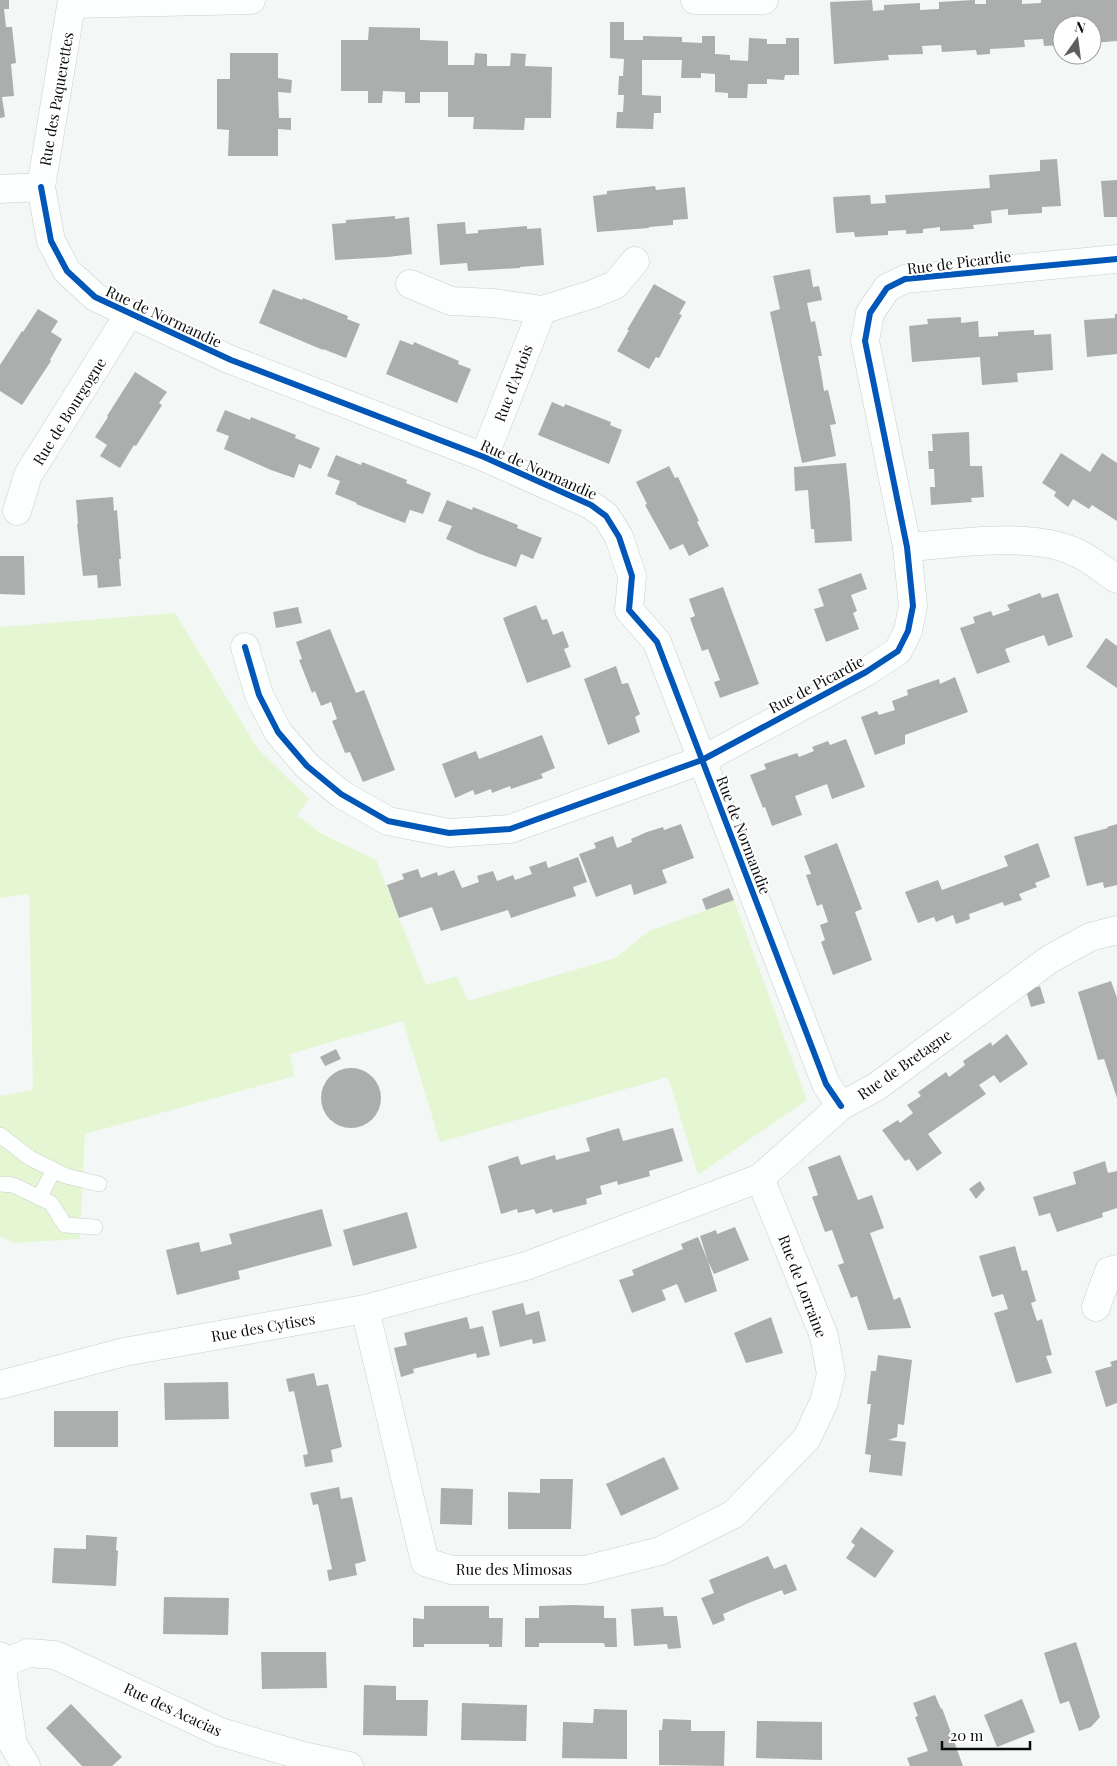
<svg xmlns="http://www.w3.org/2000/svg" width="1117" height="1766" viewBox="0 0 1117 1766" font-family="'Playfair Display',serif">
	<rect width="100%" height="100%" fill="#f3f8f6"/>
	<!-- green -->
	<polygon fill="#e5f6d3" points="175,613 258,749 309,799 297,815 322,834 376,860 426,985 457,976 468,1001 615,958 649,931 734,900 807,1100 698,1175 668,1077 440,1142 403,1021 290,1054 295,1076 85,1134 80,1239 13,1243 0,1236 0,1096 33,1090 29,894 0,898 0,627"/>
	<!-- building -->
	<g fill="#acaead">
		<polygon points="0,0 9,0 9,9 4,9 6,27 12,27 16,63 11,64 14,96 2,97 5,117 0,118"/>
		<polygon points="872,0 873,11 884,10 884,5 920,3 920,10 939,9 939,2 973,0 975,0 975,4 986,4 986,0 1022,0 1022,4 1041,3 1041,0 1117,0 1117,41 1092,43 1092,25 1062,25 1062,45 1044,46 1043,39 1024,40 1025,47 990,49 990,54 977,55 976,50 942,52 941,45 922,46 923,54 888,55 889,60 834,64 830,2"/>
		<polygon points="610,22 624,22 624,40 643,40 643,36 682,37 682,42 702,43 702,36 715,36 715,54 730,55 730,60 748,61 749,38 767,39 767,44 786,44 786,38 799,38 799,75 785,75 784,80 767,79 767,84 748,84 747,98 728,98 728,93 715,92 715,74 701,73 701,78 681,78 682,60 642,60 642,95 661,96 661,113 654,113 653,129 616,128 617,112 623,112 624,95 618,95 619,76 623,76 624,59 610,58"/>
		<polygon points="369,27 420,28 420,40 448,41 448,65 474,65 475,53 487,54 487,66 510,66 511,53 526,54 525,66 552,67 551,118 525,118 524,130 473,129 474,117 448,117 448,92 420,92 420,103 405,103 405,92 383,91 382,103 368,103 368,91 341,91 341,40 368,40"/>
		<polygon points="230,53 278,53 278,78 292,80 291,93 278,92 279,118 291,118 291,130 278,129 278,156 228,156 229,130 217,129 217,79 230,79"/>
		<polygon points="1057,159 1061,206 1042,207 1042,213 1008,215 1008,209 991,211 992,223 973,225 974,229 940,231 940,227 923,229 923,233 906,234 906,230 888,231 888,235 855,237 854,232 836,233 833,197 870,195 871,204 886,203 885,195 990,188 989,175 1040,171 1040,160"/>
		<polygon points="1117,180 1117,217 1104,217 1101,181"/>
		<polygon points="655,186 656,190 685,187 688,219 673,220 673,225 649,227 649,228 597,232 593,196 607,194 607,191"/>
		<polygon points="395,216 395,219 409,217 412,254 388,257 335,260 332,224 346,223 346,220"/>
		<polygon points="465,222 466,234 478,233 478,230 527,226 527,229 541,228 544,265 520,267 520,268 468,271 467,263 440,265 437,224"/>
		<polygon points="810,269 813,287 819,286 822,300 807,303 811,322 815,321 822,356 818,356 821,372 824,391 828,390 836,424 830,425 836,456 802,463 770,312 780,309 773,276"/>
		<polygon points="654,284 686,302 679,314 682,315 670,337 659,358 656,357 649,369 617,351 629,330 627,330"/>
		<polygon points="273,289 302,300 303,298 348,316 347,319 360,324 346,358 323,349 323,350 259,323"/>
		<polygon points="38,309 58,321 51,332 62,339 50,360 51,361 22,405 0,391 0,365 22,331 23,332"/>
		<polygon points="1115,314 1117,314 1117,354 1087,357 1084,320 1115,318"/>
		<polygon points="961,317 961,323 978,321 979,337 998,336 998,332 1034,330 1034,335 1051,334 1053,370 1017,373 1018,382 982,385 980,357 912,362 909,326 928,324 927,319"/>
		<polygon points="400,340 413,345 414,342 459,361 458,364 471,369 457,403 386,374"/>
		<polygon points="135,372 167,392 159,403 162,405 136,446 134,445 120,468 100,456 107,445 95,437 108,417 107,416"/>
		<polygon points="552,402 564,407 565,404 611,422 610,425 622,430 609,464 538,435"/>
		<polygon points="225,410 250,420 251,417 296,435 295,438 320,448 311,469 299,464 294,478 271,470 224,449 229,436 216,431"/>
		<polygon points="969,432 970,466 982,466 984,497 971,498 972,502 931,505 930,487 935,487 934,469 929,469 928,451 933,451 932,434"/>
		<polygon points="1061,453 1090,472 1102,453 1117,463 1117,521 1092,505 1089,509 1073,499 1068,507 1054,496 1056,492 1042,483"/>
		<polygon points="336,455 361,465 362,462 407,480 406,483 431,493 423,514 410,510 405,523 356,504 357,503 335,494 340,481 327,476"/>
		<polygon points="846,463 850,502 852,541 815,543 814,529 811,529 808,490 795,491 794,467"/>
		<polygon points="669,466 675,478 678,477 699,521 697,522 709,546 689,556 683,544 670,550 645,505 647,504 636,482"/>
		<polygon points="113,497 114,511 117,510 121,559 119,559 121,586 98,588 97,575 83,576 77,524 78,524 76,500"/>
		<polygon points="447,500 472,510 473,507 518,525 517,528 542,538 533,559 521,554 516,567 480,554 446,539 452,526 438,521"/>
		<polygon points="0,556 24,556 25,595 0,594"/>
		<polygon points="861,573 867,589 851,595 857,611 853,613 859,629 826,642 814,609 824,606 818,589"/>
		<polygon points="723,587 759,684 720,698 714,682 720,680 708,649 702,651 690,618 695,616 689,599"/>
		<polygon points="1040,593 1042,598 1058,593 1073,637 1048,646 1044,635 1005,649 1010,662 977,674 960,628 975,623 973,617 991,611 993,616 1010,610 1007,605"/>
		<polygon points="536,605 542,620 547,619 553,635 563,631 569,647 564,649 571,667 527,683 503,618"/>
		<polygon points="298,607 302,623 276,628 273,612"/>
		<polygon points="330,629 356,693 364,690 395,770 363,782 350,752 345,753 332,721 337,719 331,702 321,706 315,691 312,693 299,660 302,659 296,642"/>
		<polygon points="1106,638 1117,646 1117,688 1086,667"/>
		<polygon points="616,666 622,684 628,683 640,714 635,717 640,732 608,745 584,679"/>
		<polygon points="955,677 968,712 905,735 905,744 875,755 861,717 877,711 879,715 895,710 892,701 908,695 907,690 939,679 940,684"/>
		<polygon points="542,735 555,768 541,774 543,778 511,789 510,786 492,793 491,789 475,795 473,790 455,798 442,764 476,751 479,759"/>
		<polygon points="846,739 865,787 832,799 827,784 795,796 802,815 772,826 765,807 763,808 750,775 766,769 764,764 797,753 799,757 814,751 812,747 828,741 830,745"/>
		<polygon points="681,824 694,858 662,870 667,883 634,895 631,884 596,897 579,854 596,848 594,843 613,836 617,848 632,842 631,839 647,832 663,827 664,830"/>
		<polygon points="1117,824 1117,885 1104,888 1103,882 1087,886 1074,837 1108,828 1107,827"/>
		<polygon points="837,843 862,909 855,912 872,960 833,975 821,942 825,940 820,925 828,922 822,904 817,906 806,875 811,874 804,856"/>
		<polygon points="1038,843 1050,877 1035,883 1037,887 1019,894 1022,900 1004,906 1003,902 969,914 970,919 956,924 953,915 936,922 934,917 918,923 905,892 938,880 942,890 1008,866 1004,856"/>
		<polygon points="578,857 587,882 573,887 576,896 511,918 508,910 441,931 432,907 399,918 387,885 404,879 402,874 418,869 421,878 437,872 438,876 454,870 462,888 479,882 477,876 493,871 497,881 513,875 515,880 532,874 529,867 546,861 548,868"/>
		<polygon points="729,888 734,900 706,910 702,899"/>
		<polygon points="1111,981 1117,998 1117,1098 1104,1059 1098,1060 1078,992"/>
		<polygon points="1040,986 1045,1003 1031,1007 1026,991"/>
		<polygon points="1007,1034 1028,1064 1000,1083 994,1075 979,1085 986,1094 928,1134 942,1153 917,1171 909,1159 905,1161 882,1130 898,1120 900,1123 913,1113 907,1105 921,1096 918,1092 946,1072 949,1077 965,1065 963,1061 991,1042 992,1046"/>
		<polygon points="336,1049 341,1059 325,1066 320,1057"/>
		<circle cx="351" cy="1098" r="30"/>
		<polygon points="619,1128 623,1141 673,1128 683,1161 649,1171 650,1176 618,1185 617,1181 600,1186 602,1194 586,1199 587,1204 553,1213 552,1209 536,1214 534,1209 518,1213 517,1209 501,1214 488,1166 518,1156 521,1165 555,1155 556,1160 590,1151 586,1138"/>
		<polygon points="840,1155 858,1200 872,1195 884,1228 870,1233 894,1300 900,1297 911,1328 868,1330 857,1296 851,1298 838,1265 844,1263 832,1230 825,1232 812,1197 818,1195 808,1167"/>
		<polygon points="1105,1161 1108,1173 1117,1171 1117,1208 1102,1213 1103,1217 1057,1232 1050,1213 1039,1216 1033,1197 1076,1184 1073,1172"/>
		<polygon points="980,1181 985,1189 976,1199 969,1189"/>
		<polygon points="322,1209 332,1246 238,1271 240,1279 177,1295 166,1250 199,1242 201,1252 232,1244 229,1234"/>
		<polygon points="407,1212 417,1248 353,1266 343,1230"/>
		<polygon points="735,1227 749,1260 714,1274 708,1261 717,1291 685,1303 677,1284 662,1290 666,1300 632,1313 619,1280 634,1275 632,1270 683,1249 681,1244 698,1237 708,1261 700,1236 716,1230 717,1234"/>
		<polygon points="1015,1246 1022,1271 1027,1270 1036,1301 1031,1303 1037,1321 1042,1319 1052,1355 1046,1356 1052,1373 1016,1383 994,1313 1008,1309 1003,1294 992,1297 979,1256"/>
		<polygon points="523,1303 526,1315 539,1311 546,1341 533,1344 532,1339 500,1347 492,1311"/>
		<polygon points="467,1317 470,1329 483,1326 490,1355 477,1358 476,1353 413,1369 414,1373 401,1377 394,1348 407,1345 404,1333"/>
		<polygon points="771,1317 783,1353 746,1363 734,1333"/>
		<polygon points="878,1355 912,1360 904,1425 898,1424 897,1437 888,1440 906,1442 902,1476 869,1472 871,1455 865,1454 871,1404 867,1404 871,1371 876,1371"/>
		<polygon points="1117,1360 1117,1403 1106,1407 1095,1371 1112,1366 1110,1362"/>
		<polygon points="314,1373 317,1386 328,1384 342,1447 331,1450 333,1462 305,1467 303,1455 308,1454 301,1423 294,1391 289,1392 286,1379"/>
		<polygon points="228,1382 229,1419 165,1420 164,1383"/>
		<rect x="54" y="1411" width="64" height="36"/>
		<polygon points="664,1457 679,1489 621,1516 606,1484"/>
		<polygon points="540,1479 573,1479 571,1529 508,1529 508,1492 540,1493"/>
		<polygon points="339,1487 341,1499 352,1497 366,1561 355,1564 357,1575 329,1581 327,1570 332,1569 318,1504 313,1505 310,1493"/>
		<polygon points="441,1488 473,1489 472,1525 440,1524"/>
		<polygon points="861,1527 894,1551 875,1578 846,1558 855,1545 851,1542"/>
		<polygon points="86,1535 117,1537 116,1550 118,1551 116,1586 52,1583 54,1548 86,1549"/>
		<polygon points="768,1556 774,1569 786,1564 797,1590 784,1595 782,1590 751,1602 723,1614 725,1620 713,1625 701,1598 714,1593 709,1580"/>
		<polygon points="164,1597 229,1598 228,1635 163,1634"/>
		<polygon points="572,1605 604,1606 604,1618 616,1618 617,1647 605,1647 604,1643 539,1643 539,1647 525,1647 525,1618 539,1618 539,1606"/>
		<polygon points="424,1606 489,1606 489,1618 503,1618 502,1647 489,1647 489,1644 424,1644 424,1647 413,1647 413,1618 424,1619"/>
		<polygon points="663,1607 664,1616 677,1616 681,1648 668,1649 667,1644 634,1646 631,1609"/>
		<polygon points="1076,1642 1100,1717 1091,1727 1079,1731 1069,1701 1060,1704 1044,1653"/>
		<polygon points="261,1652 326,1652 327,1688 262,1689"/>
		<polygon points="364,1685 396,1686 396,1700 428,1700 427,1736 363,1735"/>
		<polygon points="935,1695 941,1709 942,1708 963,1766 910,1766 907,1758 928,1751 915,1717 918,1716 913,1703"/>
		<polygon points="1022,1699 1035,1732 997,1747 984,1715"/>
		<polygon points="462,1703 527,1705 526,1741 461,1740"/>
		<polygon points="71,1704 122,1757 112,1766 82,1766 46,1728"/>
		<polygon points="594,1709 627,1710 627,1759 562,1758 563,1722 593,1723"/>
		<polygon points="663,1719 691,1720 691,1731 725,1731 724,1766 659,1765 659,1730 662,1730"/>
		<polygon points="757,1721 822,1722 822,1760 756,1758"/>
	</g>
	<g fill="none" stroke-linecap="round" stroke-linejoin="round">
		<defs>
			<g id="service">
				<polyline points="0,1135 30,1158 66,1176 99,1184"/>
				<polyline points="0,1184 13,1185 51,1203 65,1225 95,1227"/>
				<polyline points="39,1198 54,1170"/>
			</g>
			<g id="minor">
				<polyline points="695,0 764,0"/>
				<polyline points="72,4 251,0"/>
				<polyline points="41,187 51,241 67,271 95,297 231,360 484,457 591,505 606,516 619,537 632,576 629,610 657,642 826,1084 841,1106"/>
				<polyline points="0,189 41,187 72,0"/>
				<polyline points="410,284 451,301 493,303 542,310"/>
				<polyline points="484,457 542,310 593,294 615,285 635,261"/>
				<polyline points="17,511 28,475 129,314"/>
				<path d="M 907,547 C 955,544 1031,531 1075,552 C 1090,558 1103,570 1117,579"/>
				<polyline points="245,647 259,695 278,732 307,766 341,794 388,821 449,833 510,829 702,760 866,672 898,651 908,631 913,606 907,547 865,341 870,313 887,288 905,279 1117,259"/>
				<polyline points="1096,1307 1109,1271 1117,1269"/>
				<polyline points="365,1309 425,1562 452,1570 585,1570 660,1551 734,1514 807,1438 824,1402 831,1374 824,1336 760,1178"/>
				<polyline points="0,1385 124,1352 365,1309 526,1266 760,1178 841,1106 876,1087 1050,959 1090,937 1117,930"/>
				<polyline points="2,1664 28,1653 55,1655 220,1732 303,1756 349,1766"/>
			</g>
			<polyline id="tertiary" points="0,1656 13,1744 26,1766"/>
		</defs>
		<!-- service casing -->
		<use href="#service" stroke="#cacecd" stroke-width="16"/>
		<!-- minor casing -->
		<use href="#minor" stroke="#cacecd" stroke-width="29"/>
		<!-- tertiary casing -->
		<use href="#tertiary" stroke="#cacecd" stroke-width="29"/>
		<!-- service -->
		<use href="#service" stroke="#fdfefe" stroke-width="15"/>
		<!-- minor -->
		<use href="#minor" stroke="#fdfefe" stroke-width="28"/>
		<!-- tertiary -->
		<use href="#tertiary" stroke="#fdfefe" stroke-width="28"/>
		<defs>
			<g id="cycleway">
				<polyline points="41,187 51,241 67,271 95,297 231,360 484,457 591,505 606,516 619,537 632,576 629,610 657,642 826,1084 841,1106"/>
				<polyline points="245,647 259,695 278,732 307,766 341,794 388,821 449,833 510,829 702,760 866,672 898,651 908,631 913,606 907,547 865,341 870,313 887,288 905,279 1117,259"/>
			</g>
		</defs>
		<!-- cycleway casing -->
		<use href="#cycleway" stroke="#fff" stroke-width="9"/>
		<!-- cycleway -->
		<use href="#cycleway" stroke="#0057b8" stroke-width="6"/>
	</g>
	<g text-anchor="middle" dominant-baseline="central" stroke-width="4" stroke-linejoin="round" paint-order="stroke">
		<!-- street labels -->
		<g font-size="15" fill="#090c0b" stroke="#fff">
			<text transform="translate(56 99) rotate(-80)">Rue des Paquerettes</text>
			<text transform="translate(959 262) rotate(-7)">Rue de Picardie</text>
			<text transform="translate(164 316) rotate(25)">Rue de Normandie</text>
			<text transform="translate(513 383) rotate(-69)">Rue d'Artois</text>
			<text transform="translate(69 411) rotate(-58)">Rue de Bourgogne</text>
			<text transform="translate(539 469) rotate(24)">Rue de Normandie</text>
			<text transform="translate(816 684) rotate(-28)">Rue de Picardie</text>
			<text transform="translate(744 835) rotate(69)">Rue de Normandie</text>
			<text transform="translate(904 1064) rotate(-35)">Rue de Bretagne</text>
			<text transform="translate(803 1286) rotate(69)">Rue de Lorraine</text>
			<text transform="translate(263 1327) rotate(-10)">Rue des Cytises</text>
			<text x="514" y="1569">Rue des Mimosas</text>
			<text transform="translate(173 1709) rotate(25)">Rue des Acacias</text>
		</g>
	</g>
	<!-- north arrow -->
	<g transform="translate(1077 40) rotate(14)"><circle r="24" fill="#ffffff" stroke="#9d9e9d"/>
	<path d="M0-4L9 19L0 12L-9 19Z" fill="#5b5f5d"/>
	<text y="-8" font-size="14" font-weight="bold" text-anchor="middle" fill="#090c0b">N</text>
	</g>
	<!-- scale -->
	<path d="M942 1741v8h88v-8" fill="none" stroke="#090c0b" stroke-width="2.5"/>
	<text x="950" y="1741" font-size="15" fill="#090c0b" stroke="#ffffff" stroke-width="4" paint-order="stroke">20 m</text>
</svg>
